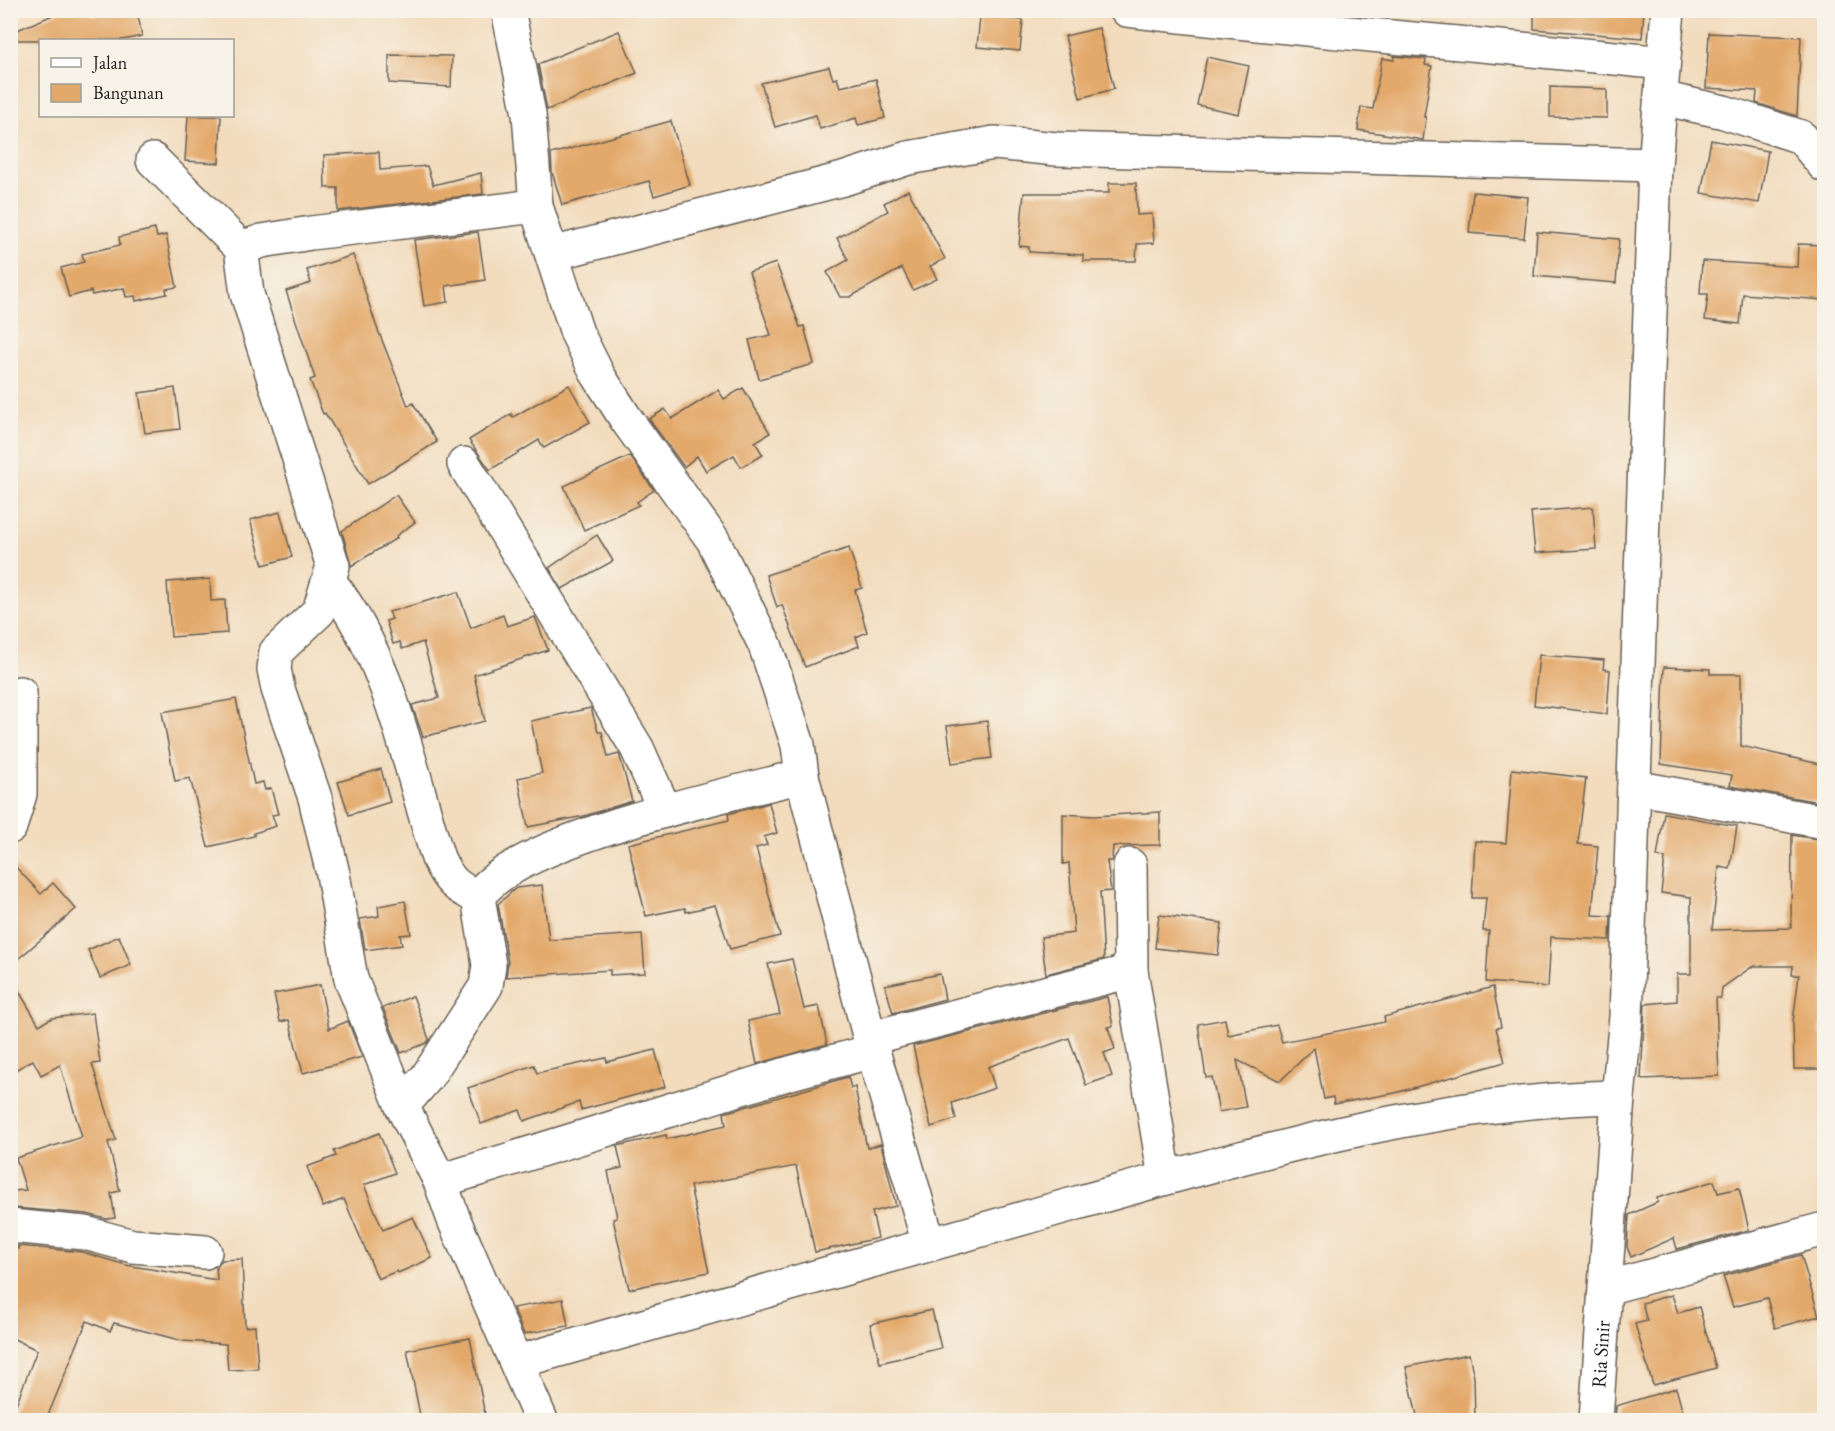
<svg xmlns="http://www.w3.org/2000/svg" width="1835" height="1431" viewBox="0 0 1835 1431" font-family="'EB Garamond',serif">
	<rect width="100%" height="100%" fill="#f7f3e8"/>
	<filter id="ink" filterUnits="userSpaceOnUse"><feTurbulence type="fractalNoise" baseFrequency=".0167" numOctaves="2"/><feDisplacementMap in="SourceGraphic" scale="12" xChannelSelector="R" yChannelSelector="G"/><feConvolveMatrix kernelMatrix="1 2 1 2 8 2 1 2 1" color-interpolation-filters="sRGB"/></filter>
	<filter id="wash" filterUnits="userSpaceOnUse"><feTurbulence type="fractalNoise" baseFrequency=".008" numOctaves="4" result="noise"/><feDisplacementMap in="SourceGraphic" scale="24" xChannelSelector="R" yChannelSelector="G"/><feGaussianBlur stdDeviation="1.35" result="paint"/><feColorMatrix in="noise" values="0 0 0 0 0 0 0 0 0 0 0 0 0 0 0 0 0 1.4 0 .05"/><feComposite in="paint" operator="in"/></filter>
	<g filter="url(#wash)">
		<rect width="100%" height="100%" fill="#f2dcbd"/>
		<g id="blocks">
			<!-- building -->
			<g fill="#e3a96a">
				<polygon points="65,10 90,10 92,16 115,10 137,10 142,36 123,40 10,40 10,33"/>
				<polygon points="1534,10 1644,10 1642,38 1534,29"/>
				<polygon points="980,16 1023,20 1020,51 977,47"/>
				<polygon points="1099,28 1114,89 1080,98 1065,36"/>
				<polygon points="619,31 637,73 547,110 538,64"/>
				<polygon points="1709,33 1801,37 1797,116 1756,103 1757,91 1706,88"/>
				<polygon points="389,55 452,56 451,87 389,83"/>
				<polygon points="1394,56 1426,59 1425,65 1432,66 1424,117 1426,117 1423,140 1358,130 1361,107 1373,109 1382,58 1394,60"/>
				<polygon points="1207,57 1249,66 1239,114 1197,105"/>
				<polygon points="829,67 833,79 837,78 840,87 876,79 885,118 858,125 856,118 820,129 816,115 775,127 761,83"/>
				<polygon points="1550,87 1607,89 1607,118 1550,117"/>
				<polygon points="188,116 221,116 219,163 185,161"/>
				<polygon points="671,121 690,185 654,196 649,181 562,205 552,172 551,154"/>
				<polygon points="1711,140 1768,151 1759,203 1701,193"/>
				<polygon points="379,152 380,170 427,166 433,185 481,173 483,194 338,211 338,188 325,188 324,155"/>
				<polygon points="1109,183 1136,183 1137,215 1152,214 1154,243 1137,244 1136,261 1083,261 1083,255 1029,252 1029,247 1019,246 1024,193 1109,193"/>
				<polygon points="908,190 945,259 930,266 937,279 913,290 902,268 850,297 840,297 827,272 848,260 837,238 888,211 884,203"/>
				<polygon points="1473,192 1528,197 1524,238 1469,233"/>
				<polygon points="155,229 157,237 166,235 177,287 166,289 167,294 136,301 135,296 126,297 124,288 92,295 91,291 69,297 61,268 84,262 82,254 120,245 119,237"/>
				<polygon points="478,232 485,280 446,286 448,302 424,306 414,240"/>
				<polygon points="1537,232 1619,239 1616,283 1534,276"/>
				<polygon points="1798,244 1824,245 1824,300 1743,294 1740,324 1705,320 1708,294 1700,294 1702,261 1797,267"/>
				<polygon points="353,255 376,325 408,406 413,403 437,442 368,484 325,413 323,414 310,380 315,378 286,291 311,283 307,270"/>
				<polygon points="776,263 800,327 804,326 814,364 759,379 749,340 771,335 749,272"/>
				<polygon points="569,385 590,422 544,448 539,440 490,470 469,440 511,414 513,417"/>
				<polygon points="175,388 180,429 145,433 139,393"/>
				<polygon points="743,388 770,433 755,442 763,455 741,467 734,455 706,471 697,456 684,467 649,419 665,409 672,419 718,390 724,399"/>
				<polygon points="630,456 654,490 637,502 639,505 584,530 564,486"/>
				<polygon points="396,495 415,522 396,536 397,538 351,566 342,531"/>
				<polygon points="1593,507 1596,549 1535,553 1531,512"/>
				<polygon points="280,512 292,557 263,565 250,520"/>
				<polygon points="597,535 613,561 562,589 549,568"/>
				<polygon points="849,548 862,588 855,590 867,632 856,637 859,646 805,667 782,605 777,607 766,575"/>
				<polygon points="210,579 211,601 225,600 227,633 171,637 167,582"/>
				<polygon points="458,592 471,628 503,615 507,626 535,617 548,650 474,675 485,721 423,737 412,705 439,698 423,642 402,649 400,642 393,644 386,621 392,619 389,612"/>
				<polygon points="1539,655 1604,660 1603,669 1610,670 1607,714 1534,705"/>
				<polygon points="1664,667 1710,669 1710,674 1741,674 1741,746 1824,765 1824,803 1730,786 1732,775 1661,764"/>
				<polygon points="236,699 254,784 263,782 265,790 271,788 278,814 272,815 276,826 254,833 254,836 208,847 190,778 175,781 162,712"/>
				<polygon points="591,708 598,732 602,732 608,757 619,754 620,757 632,801 584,816 528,827 518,778 542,773 531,721"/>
				<polygon points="987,721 992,758 952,763 947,726"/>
				<polygon points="381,769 390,802 349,815 338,782"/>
				<polygon points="1512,769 1586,778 1578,844 1598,846 1592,915 1611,916 1610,940 1551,937 1548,987 1486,982 1489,931 1483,931 1486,898 1472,898 1475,841 1506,843"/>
				<polygon points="769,803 777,833 764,837 767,845 756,848 780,936 730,949 715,905 686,912 685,908 646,916 628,844 729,820 728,814"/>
				<polygon points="1160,812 1160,845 1113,846 1112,861 1107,861 1111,891 1100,892 1104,959 1046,974 1041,937 1074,933 1069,863 1063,864 1063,814 1094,816"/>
				<polygon points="1664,813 1737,826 1730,869 1719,867 1712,930 1791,928 1792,835 1824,840 1824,992 1820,1035 1823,1035 1824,1069 1794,1069 1793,1022 1799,975 1792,975 1793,966 1753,966 1722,988 1721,998 1716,998 1719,1076 1641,1079 1645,1004 1677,1001 1677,974 1691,974 1691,897 1661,893 1665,858 1657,857"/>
				<polygon points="10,861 41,894 53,883 76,909 10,966"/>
				<polygon points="542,885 549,940 642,934 645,973 610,975 610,970 506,977 508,962 498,904 516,888"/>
				<polygon points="405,901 411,934 400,935 402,945 365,950 360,919 379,916 378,906"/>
				<polygon points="1159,915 1222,923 1218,955 1155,948"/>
				<polygon points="119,936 131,965 100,978 88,950"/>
				<polygon points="792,959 804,1009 819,1006 827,1044 757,1064 748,1021 780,1014 768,964"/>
				<polygon points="940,974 945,999 893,1013 885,985"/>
				<polygon points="10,976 39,1025 52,1018 93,1013 100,1063 92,1064 116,1140 108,1142 120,1191 111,1193 115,1218 106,1219 87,1214 14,1208 12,1191 26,1190 16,1158 82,1137 60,1065 41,1075 33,1060 10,1073"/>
				<polygon points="320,985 329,1029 348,1021 362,1057 303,1073 289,1020 280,1022 274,994"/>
				<polygon points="1493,987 1501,1027 1496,1028 1505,1062 1395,1093 1334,1104 1333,1097 1324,1099 1314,1048 1280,1081 1237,1060 1246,1107 1219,1112 1212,1077 1206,1078 1198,1024 1225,1019 1228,1035 1277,1025 1282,1042 1385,1022 1384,1017"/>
				<polygon points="413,996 429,1039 427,1043 401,1053 383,1008"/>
				<polygon points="1107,997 1113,1026 1108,1027 1115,1049 1104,1053 1112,1076 1086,1085 1069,1038 988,1067 995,1088 952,1103 956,1119 931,1127 913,1046"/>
				<polygon points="655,1050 665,1087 581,1110 579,1102 524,1121 520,1110 481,1124 468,1088 534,1065 537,1073 606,1058 607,1062"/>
				<polygon points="848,1077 851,1088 855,1087 867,1148 881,1144 896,1206 872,1212 878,1238 815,1252 796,1166 690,1186 709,1272 629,1289 613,1219 617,1218 608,1171 622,1168 617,1146 666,1135 667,1139 726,1125 724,1113"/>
				<polygon points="379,1133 395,1173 364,1185 383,1230 413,1217 432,1258 398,1273 397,1271 378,1279 344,1199 323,1207 307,1167 336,1156 334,1151"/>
				<polygon points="1714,1181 1718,1193 1739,1188 1749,1230 1677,1249 1674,1238 1631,1257 1627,1247 1629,1215 1658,1202 1657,1198"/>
				<polygon points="10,1245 18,1249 18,1246 82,1252 126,1265 217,1280 216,1266 222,1260 242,1259 245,1327 255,1326 258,1369 228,1370 226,1344 183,1341 114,1323 110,1331 87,1321 46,1420 10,1420 37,1350 10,1337"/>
				<polygon points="1801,1255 1819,1316 1775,1328 1767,1298 1733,1307 1723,1276"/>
				<polygon points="1672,1295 1678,1313 1699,1307 1716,1368 1653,1385 1635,1324 1647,1321 1642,1303"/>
				<polygon points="563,1299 568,1326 524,1334 513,1308"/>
				<polygon points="932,1310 941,1348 880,1363 870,1324"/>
				<polygon points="470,1338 486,1420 421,1420 407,1350"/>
				<polygon points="1469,1354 1474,1377 1475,1420 1418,1420 1406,1367"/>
				<polygon points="1676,1388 1685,1420 1615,1420 1616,1406"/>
			</g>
		</g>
	</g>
	<g filter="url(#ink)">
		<use href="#blocks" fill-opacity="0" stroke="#675f54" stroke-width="1.5"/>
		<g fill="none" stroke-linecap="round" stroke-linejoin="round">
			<defs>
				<g id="minor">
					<polyline points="508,10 529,114 536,206 577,333 598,375 626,419 713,540 765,645 798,745 802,776 873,1051 929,1244"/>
					<path d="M 1127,10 C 1305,31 1485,44 1663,63"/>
					<polyline points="1661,98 1724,112 1801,137 1824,165"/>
					<polyline points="153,160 241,248 247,294 333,566 319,611 276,652 274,669 278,689 315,798 333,874 351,979 402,1106 440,1181 454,1220 541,1420"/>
					<polyline points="241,248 262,241 311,233 536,206"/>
					<polyline points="552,254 843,179 908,158 994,143 1057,149 1655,165"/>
					<polyline points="464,464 637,748 665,811"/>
					<path d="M 330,582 C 392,662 408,764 438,858 C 448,880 455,887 478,897"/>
					<polyline points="1634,787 1824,822"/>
					<polyline points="10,827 20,794 20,693"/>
					<polyline points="1130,865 1131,971 1165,1178"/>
					<polyline points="870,1038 1131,971"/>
					<path d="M 402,1106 L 427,1077 L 486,986 L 489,965 L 478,897 C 515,839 732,794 802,776"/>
					<polyline points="440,1181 790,1073 873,1051"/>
					<polyline points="10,1226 85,1233 133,1246 205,1252"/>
					<polyline points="1606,1288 1824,1229"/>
					<path d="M 517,1362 C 704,1309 890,1255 1077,1203 C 1253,1154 1433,1100 1618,1097"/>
					<path id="s1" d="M 1596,1420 L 1618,1097 L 1626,1017 L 1655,165 L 1668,10"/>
				</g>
			</defs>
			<!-- minor casing -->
			<use href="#minor" stroke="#675f54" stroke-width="36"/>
			<!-- minor -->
			<use href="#minor" stroke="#fff" stroke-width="33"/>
		</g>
	</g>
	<g text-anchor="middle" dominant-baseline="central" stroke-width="4.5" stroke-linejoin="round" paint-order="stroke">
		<!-- street labels -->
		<g font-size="20" fill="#1c1c1c" stroke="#f7f3e8">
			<text stroke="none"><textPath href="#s1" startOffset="66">Ria Sinir</textPath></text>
		</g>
	</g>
	<!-- margin -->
	<rect width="1835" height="1431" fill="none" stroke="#f7f3e8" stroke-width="36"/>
	<!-- legend -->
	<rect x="39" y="39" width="195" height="78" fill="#f7f3e8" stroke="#9f9d96" stroke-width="1.5"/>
	<rect x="51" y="58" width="30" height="9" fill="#ffffff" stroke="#9f9d96" stroke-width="1.5"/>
	<text x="93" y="69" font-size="18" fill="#1c1c1c">Jalan</text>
	<rect x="51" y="84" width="30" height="18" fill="#e3a96a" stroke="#9f9d96" stroke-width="1.5"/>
	<text x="93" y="99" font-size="18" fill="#1c1c1c">Bangunan</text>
</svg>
